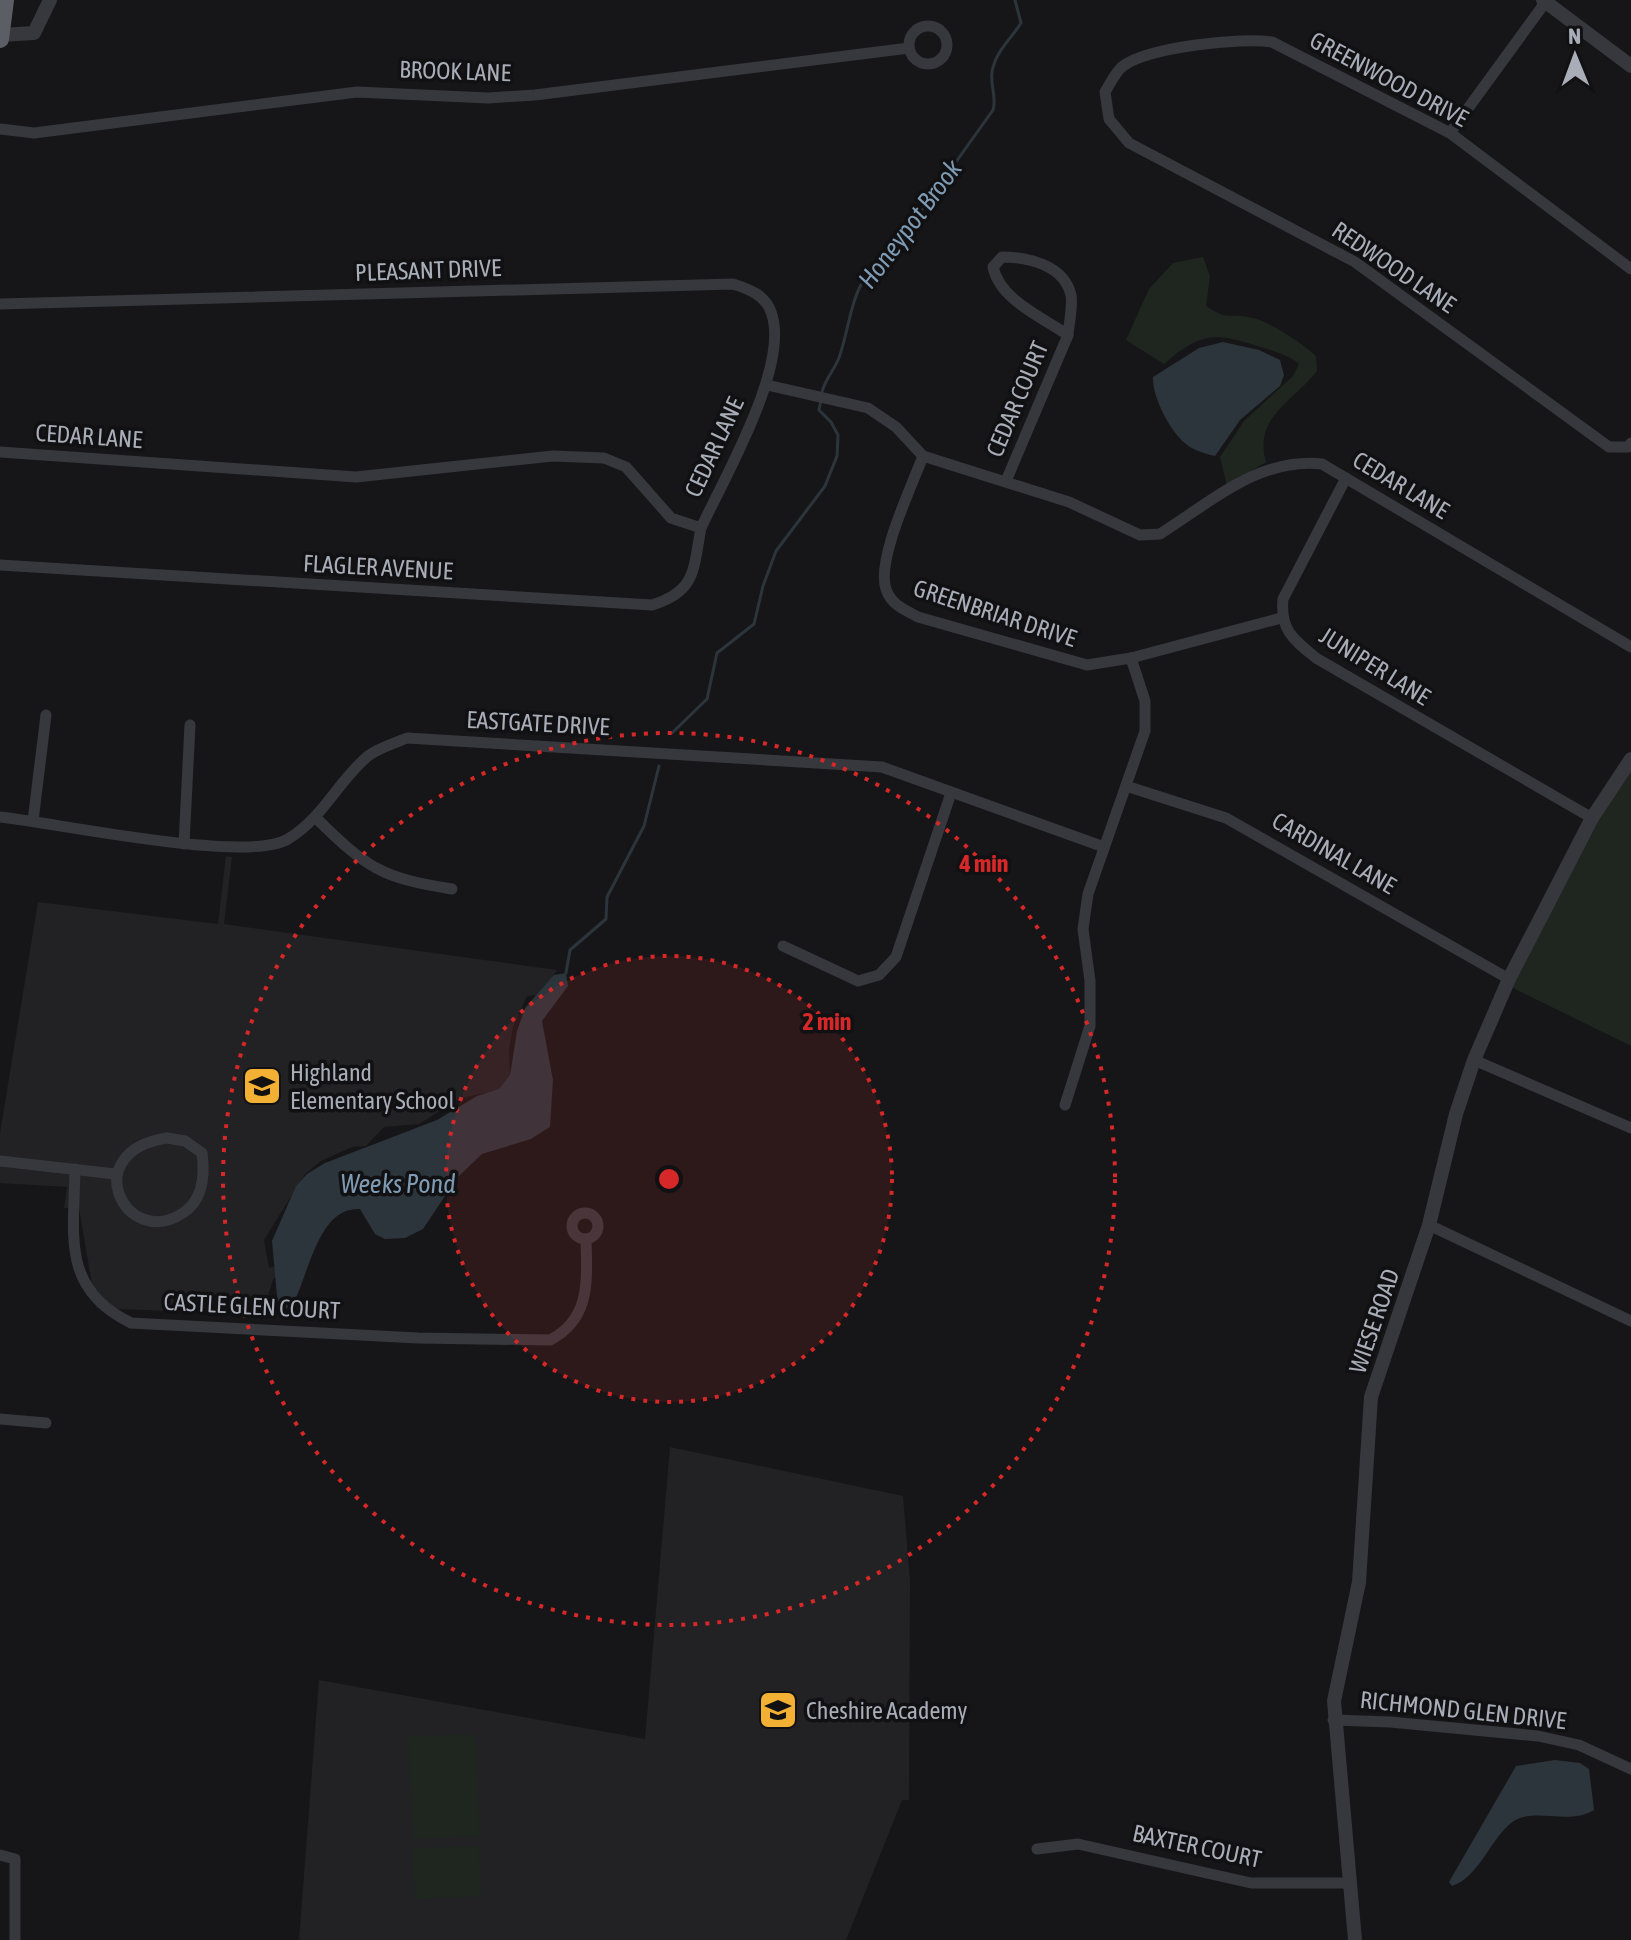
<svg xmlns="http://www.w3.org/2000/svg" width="1631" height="1940" viewBox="0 0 1631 1940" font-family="'Asap Condensed',sans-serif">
	<rect width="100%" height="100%" fill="#161618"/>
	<!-- built -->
	<g fill="#222225">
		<polygon points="226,856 232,857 224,924 557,970 541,995 527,996 513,1027 509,1049 510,1074 515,1087 461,1098 419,1124 384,1127 366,1146 352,1147 321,1161 305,1174 264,1240 269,1268 290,1262 273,1280 264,1308 269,1315 96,1308 79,1208 64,1208 67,1187 0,1183 0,1133 38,902 218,924"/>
		<polygon points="670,1447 903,1496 910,1581 909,1800 902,1800 846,1940 299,1940 319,1680 645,1739"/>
	</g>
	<!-- green -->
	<g fill="#1e261f">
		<path d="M 1203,257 L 1210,276 L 1206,306 C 1229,321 1225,313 1248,317 C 1267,319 1302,343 1316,356 L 1317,371 C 1293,402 1253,417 1266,462 L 1227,486 L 1220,457 L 1244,421 L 1293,376 L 1299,364 C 1289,355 1276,352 1264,348 C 1217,333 1203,330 1164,364 L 1126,340 L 1149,289 L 1173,263 Z"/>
		<polygon points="1631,770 1631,1046 1511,987 1599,818"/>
		<polygon points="475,1734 480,1836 413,1839 408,1737"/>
		<polygon points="479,1846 481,1896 415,1899 413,1848"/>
	</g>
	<!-- water -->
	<g fill="#2c353c">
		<path d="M 1223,342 L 1259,350 L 1280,360 L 1284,375 L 1280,386 L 1240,420 L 1215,456 C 1206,454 1193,450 1186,444 C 1170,432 1152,396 1153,377 L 1199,348 Z"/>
		<path d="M 566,973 L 568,986 L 542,1021 L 553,1080 L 550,1127 L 531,1139 L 482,1154 L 457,1178 L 423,1229 L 405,1238 L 385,1239 L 375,1234 L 360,1209 C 316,1206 308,1282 290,1309 L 278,1307 L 272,1241 L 296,1186 L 307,1174 L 325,1163 L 437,1120 L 477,1096 L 499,1089 L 510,1075 L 517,1031 L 525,1008 L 554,975 Z"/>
		<path d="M 1555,1760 L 1580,1763 L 1589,1769 L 1594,1810 C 1569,1826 1531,1806 1511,1823 C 1490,1840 1479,1877 1452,1886 L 1449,1882 L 1516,1766 Z"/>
	</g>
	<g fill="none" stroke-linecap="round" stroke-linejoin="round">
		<!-- stream -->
		<g stroke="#2c353c" stroke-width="3">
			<path d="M 822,392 C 825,380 834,370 839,358 C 854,314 848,282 891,253 L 993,110 C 997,97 990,86 992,72 C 995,52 1011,39 1021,23 L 1015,0"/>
			<polyline points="672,733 707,699 717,653 754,624 763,586 776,551 825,486 837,456 838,435 831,422 819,410 821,400"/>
			<polyline points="566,973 570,950 606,919 607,897 644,826 659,766"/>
		</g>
		<!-- minor -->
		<g stroke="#37383d" stroke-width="11">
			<circle cx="928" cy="45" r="19"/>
			<polyline points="0,129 34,133 357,92 488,98 535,95 909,48"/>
			<polyline points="1450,133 1547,0"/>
			<path d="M 1002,257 C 1028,257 1064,265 1071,295 C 1073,306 1069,323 1068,335 C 1042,317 1000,300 993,267 Z"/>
			<path d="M 1631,269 L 1450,133 L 1272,42 C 1242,37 1149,47 1123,66 C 1116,71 1110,84 1105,92 L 1109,119 L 1129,143 L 1355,262 L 1609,447 L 1628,447 L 1631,443"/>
			<path d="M 0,304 L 733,284 C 749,289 765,295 771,312 C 791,364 724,478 701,528 L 671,518 L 626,467 L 604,458 L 553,456 L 356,477 L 0,452"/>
			<path d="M 767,385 L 868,408 L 896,427 L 923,456 L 1069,502 L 1140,535 L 1160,534 C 1211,502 1259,457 1322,464 L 1631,647"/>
			<path d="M 923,456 C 912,486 876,560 886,589 C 891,605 905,610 918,617 L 1087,665 L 1131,658 L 1281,618"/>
			<path d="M 1346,478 L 1283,599 C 1280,630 1293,639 1316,658 L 1592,818"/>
			<polyline points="1006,481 1068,335"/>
			<path d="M 0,565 L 652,605 C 697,591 693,569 701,528"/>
			<polyline points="1126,786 1226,818 1509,979"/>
			<path d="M 0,817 C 57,823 247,864 288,839 C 323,818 338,781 368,756 C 378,748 395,743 407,738 L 882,767 L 1104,847"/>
			<path d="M 316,818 C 367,868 381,878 452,889"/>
			<polyline points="33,821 46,715"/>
			<polyline points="184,844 190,725"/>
			<polyline points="783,946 858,981 879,975 896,957 951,793"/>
			<polyline points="1474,1060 1631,1128"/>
			<polyline points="1065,1105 1090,1026 1090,981 1083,929 1088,894 1145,731 1145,701 1131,658"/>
			<path d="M 167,1138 L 185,1141 L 202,1153 C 205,1175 203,1200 183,1213 C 126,1251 76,1152 167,1138 Z"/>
			<polyline points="0,1161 115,1174"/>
			<path d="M 75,1169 C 74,1236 61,1289 131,1323 L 418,1338 L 550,1340 C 591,1319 587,1280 586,1239"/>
			<circle cx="585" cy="1226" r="13"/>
			<polyline points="1429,1225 1631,1321"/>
			<polyline points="0,1419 46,1423"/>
			<polyline points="1333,1720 1390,1722 1538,1736 1579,1745 1631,1769"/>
			<polyline points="1037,1849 1078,1844 1251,1883 1349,1883"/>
			<polyline points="0,1855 15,1859 15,1940"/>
		</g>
		<!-- tertiary -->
		<g stroke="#37383d" stroke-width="14">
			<polyline points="1543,0 1631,66"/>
			<polyline points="1,35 34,33 50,0"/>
			<polyline points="1355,1940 1334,1701 1359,1582 1371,1397 1429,1225 1456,1114 1474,1060 1509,979 1592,818 1631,759"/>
		</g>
		<!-- trunk -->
		<polyline stroke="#5b5e65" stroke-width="18" points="0,39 5,0"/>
	</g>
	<!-- distance rings -->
	<circle cx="669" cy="1179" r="223" fill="#d62828" fill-opacity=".12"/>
	<g fill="none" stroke="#d62828" stroke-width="4" stroke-dasharray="4 8">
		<circle cx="669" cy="1179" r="223"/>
		<circle cx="669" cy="1179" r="446"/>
	</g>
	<!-- icons -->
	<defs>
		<symbol id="school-square" viewBox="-11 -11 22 22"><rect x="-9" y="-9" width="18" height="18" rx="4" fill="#f2b134" stroke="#111113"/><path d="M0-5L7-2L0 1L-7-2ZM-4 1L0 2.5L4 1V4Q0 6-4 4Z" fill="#111"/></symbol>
	</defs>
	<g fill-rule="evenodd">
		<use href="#school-square" x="240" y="1064" width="44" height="44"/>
		<use href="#school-square" x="756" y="1688" width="44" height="44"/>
	</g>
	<g text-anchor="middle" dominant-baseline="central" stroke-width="7" stroke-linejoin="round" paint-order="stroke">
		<!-- street labels -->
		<g font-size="24" fill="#a8adb8" stroke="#111113">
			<text transform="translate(455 71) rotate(2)">BROOK LANE</text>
			<text transform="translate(1389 79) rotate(28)">GREENWOOD DRIVE</text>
			<text transform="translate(1394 267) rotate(34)">REDWOOD LANE</text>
			<text transform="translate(428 270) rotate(-2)">PLEASANT DRIVE</text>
			<text transform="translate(1017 399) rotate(-67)">CEDAR COURT</text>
			<text transform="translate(89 436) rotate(4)">CEDAR LANE</text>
			<text transform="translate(714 447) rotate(-65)">CEDAR LANE</text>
			<text transform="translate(1401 485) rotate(31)">CEDAR LANE</text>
			<text transform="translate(378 567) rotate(3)">FLAGLER AVENUE</text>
			<text transform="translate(995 613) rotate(18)">GREENBRIAR DRIVE</text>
			<text transform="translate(1375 666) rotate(32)">JUNIPER LANE</text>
			<text transform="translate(538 723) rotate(3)">EASTGATE DRIVE</text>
			<text transform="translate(1334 853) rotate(30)">CARDINAL LANE</text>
			<text transform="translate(252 1306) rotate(3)">CASTLE GLEN COURT</text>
			<text transform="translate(1374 1321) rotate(-71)">WIESE ROAD</text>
			<text transform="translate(1463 1710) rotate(6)">RICHMOND GLEN DRIVE</text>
			<text transform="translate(1197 1846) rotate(12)">BAXTER COURT</text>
		</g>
		<!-- poi labels -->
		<g font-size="24" fill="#a8adb8" stroke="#111113" text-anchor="start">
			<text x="290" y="1072">Highland<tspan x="290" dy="28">Elementary School</tspan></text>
			<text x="806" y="1710">Cheshire Academy</text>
		</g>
		<!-- water labels -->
		<g font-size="26" font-style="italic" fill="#7f9bb3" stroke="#111113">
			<text transform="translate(910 224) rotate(-53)">Honeypot Brook</text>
			<text x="398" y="1184">Weeks Pond</text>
		</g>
	</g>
	<circle cx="669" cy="1179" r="12" fill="#d62828" stroke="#111113" stroke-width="4"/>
	<g font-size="24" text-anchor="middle" font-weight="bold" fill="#d62828" stroke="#111113" stroke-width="7" stroke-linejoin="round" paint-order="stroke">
		<text x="984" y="872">4 min</text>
		<text x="827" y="1030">2 min</text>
	</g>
	<!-- north arrow -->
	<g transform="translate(1575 56) rotate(359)" stroke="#111113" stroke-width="6" paint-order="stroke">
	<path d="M0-6L14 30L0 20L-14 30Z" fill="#a8adb8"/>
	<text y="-12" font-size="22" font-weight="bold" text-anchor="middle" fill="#a8adb8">N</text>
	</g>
</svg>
